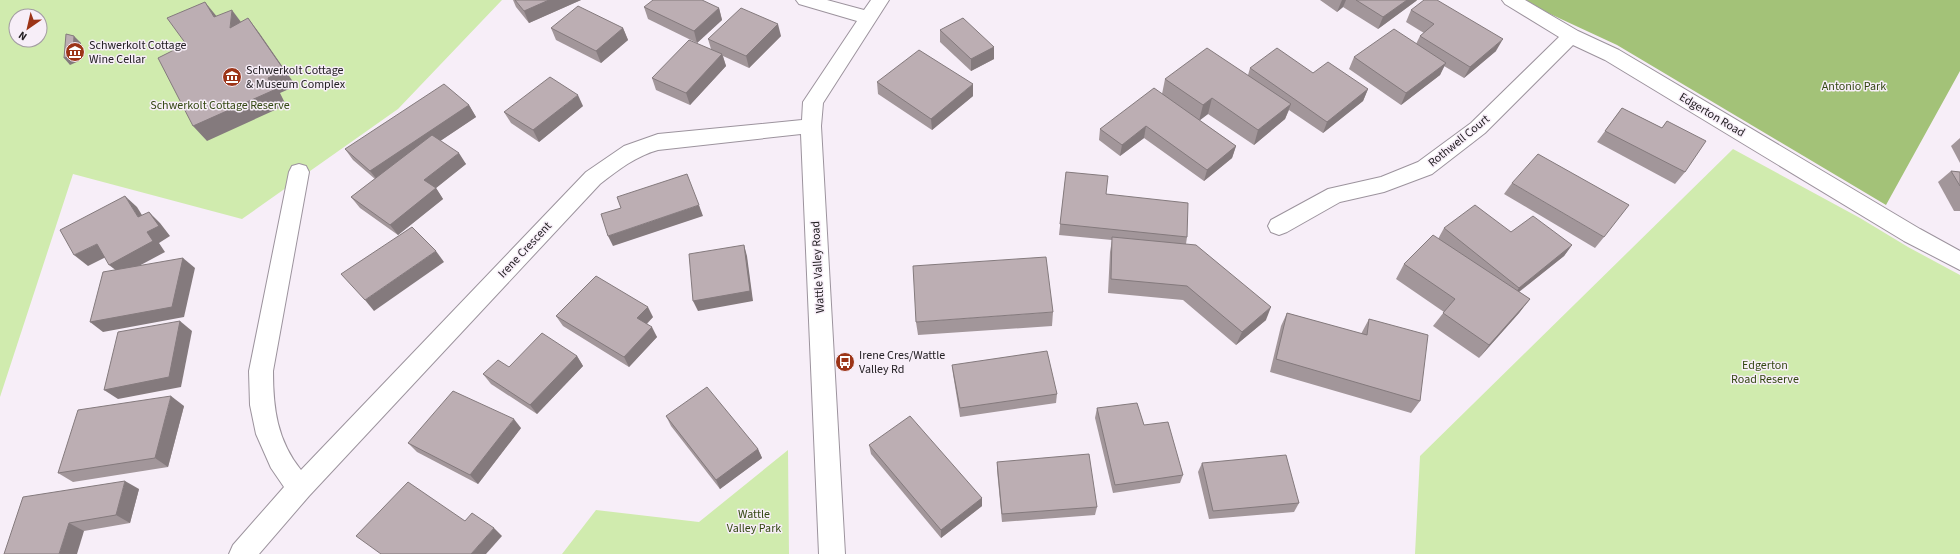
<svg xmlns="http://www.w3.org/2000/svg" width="1960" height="554" viewBox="0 0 1960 554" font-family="'Source Sans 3',sans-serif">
	<rect width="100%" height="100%" fill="#f7eef8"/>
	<!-- green -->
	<g fill="#d0ebae" fill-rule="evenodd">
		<path d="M 0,0 L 502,0 L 398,109 L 242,219 L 73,174 L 0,397 ZM 16,16 L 40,16 L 40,40 L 16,40 Z"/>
		<polygon points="1733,149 1860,218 1908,247 1960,275 1960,554 1415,554 1420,456"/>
		<polygon points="788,450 789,554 562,554 596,510 699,522"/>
	</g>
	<!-- forest -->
	<polygon fill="#a3c278" points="1526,0 1960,0 1960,71 1886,205 1617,45 1548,13"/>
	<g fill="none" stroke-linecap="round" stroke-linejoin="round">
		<defs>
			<g id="street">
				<path d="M 796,0 L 827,0 L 864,10 L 871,0 L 889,0 L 823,103 L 821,126 L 845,554 L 819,554 L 801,134 L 658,150 C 636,156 618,170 600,184 L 309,496 L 259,554 L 229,554 L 233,545 L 284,487 L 271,468 L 256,434 L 250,405 L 249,371 L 289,172 L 292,166 L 299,164 L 306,166 L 309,172 L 273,371 C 273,408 277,440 301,470 L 586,172 L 624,146 L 658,134 L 802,120 L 803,102 L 857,21 L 799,4 Z"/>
				<polygon points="1502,0 1525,0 1578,31 1619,50 1920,229 1960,251 1960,270 1904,241 1605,60 1573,45 1485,133 1432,174 1384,192 1340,202 1287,232 1279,235 1271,232 1268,226 1271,220 1328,189 1381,177 1418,162 1471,123 1559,37 1505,4"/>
			</g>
		</defs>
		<!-- street casing -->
		<use href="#street" stroke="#9c939d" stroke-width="2"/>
		<!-- street -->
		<use href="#street" fill="#fff" fill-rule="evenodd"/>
	</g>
	<!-- wall -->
	<g fill="#a2969a">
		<polygon points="513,0 581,0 529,23 516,7"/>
		<polygon points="1320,0 1417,0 1416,1 1378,29 1343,7 1337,12"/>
		<polygon points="644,7 719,8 722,20 697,43 648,19"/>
		<polygon points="1411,10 1496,51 1464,78 1444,66 1440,75 1401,105 1349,69 1354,57 1416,44 1420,36 1424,33 1406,22"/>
		<polygon points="551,28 623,28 628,40 601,63 556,40"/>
		<polygon points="940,30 994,47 994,59 971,71 940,42"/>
		<polygon points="781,36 749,68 723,56 726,66 690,105 656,90 652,78 711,49 708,39"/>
		<polygon points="1250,68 1313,73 1368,89 1363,101 1323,133 1289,110 1285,119 1254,145 1208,114 1199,120 1236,146 1232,158 1204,181 1144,138 1120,156 1099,140 1100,129 1162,94 1165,79 1248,75"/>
		<polygon points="877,82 973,96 932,130 878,94"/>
		<polygon points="469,105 476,117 440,141 466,164 436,188 443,199 398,235 360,208 351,197 375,179 353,160 345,149"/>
		<polygon points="583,106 539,142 511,123 504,112"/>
		<polygon points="1622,108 1662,128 1667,121 1685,172 1675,184 1597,142"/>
		<polygon points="1960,138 1960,163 1951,146"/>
		<polygon points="1951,171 1960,172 1960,211 1954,211 1938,182"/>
		<polygon points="1066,172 1106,194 1187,237 1186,244 1266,320 1236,345 1183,300 1108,293 1110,252 1112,240 1059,235"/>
		<polygon points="1512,183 1604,237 1595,248 1504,194"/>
		<polygon points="1444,228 1511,232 1572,245 1564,256 1519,292 1530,299 1519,313 1479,358 1433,326 1444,312 1396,279 1404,264 1438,239"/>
		<polygon points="1053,312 1052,326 918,335 916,322"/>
		<polygon points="1287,313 1361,334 1369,319 1420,401 1411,413 1270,372 1281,326"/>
		<polygon points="556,316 653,317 647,324 657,337 629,367 563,326"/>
		<polygon points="577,356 583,366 537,414 491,384 483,374 509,367"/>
		<polygon points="952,365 1057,394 1056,403 960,417 953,374"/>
		<polygon points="184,406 168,467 73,482 58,473"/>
		<polygon points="1097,408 1144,425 1183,475 1180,483 1113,493 1095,418"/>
		<polygon points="666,416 758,449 762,458 720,489 671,426"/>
		<polygon points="521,428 478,484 417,452 408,443"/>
		<polygon points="869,445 982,498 982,506 941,538 871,454"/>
		<polygon points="997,462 1097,507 1095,515 1002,522 997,470"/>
		<polygon points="1202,463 1299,503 1294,512 1209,519 1198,472"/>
		<polygon points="139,489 130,523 84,531 4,554"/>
	</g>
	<!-- shaded-wall -->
	<g fill="#847a7d">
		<polygon points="549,0 581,0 529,23 524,11"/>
		<polygon points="1342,0 1346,0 1343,7 1337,12"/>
		<polygon points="1407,0 1417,0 1416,1 1378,29 1383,17"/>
		<polygon points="205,2 218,18 214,17"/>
		<polygon points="719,8 722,20 697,43 694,31"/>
		<polygon points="232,10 244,26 230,28"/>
		<polygon points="248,18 260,34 296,86 280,93 286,105 207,141 193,126"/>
		<polygon points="778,24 781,36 749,68 746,56"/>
		<polygon points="623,28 628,40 601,63 596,51"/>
		<polygon points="74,36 81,43 79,61 70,65 64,58"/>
		<polygon points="1503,39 1496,51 1464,78 1470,67"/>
		<polygon points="994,47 994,59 971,71 971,59"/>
		<polygon points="722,54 726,66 690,105 686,93"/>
		<polygon points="1446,63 1440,75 1401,105 1406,93"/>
		<polygon points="973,84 973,96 932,130 931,119"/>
		<polygon points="1368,89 1363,101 1323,133 1327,122"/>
		<polygon points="578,95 583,106 539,142 533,130"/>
		<polygon points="1212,98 1208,114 1199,121 1203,105"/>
		<polygon points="1291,104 1285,119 1254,145 1258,130"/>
		<polygon points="469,105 476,117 379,182 370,171"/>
		<polygon points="1146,126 1144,138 1120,156 1122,145"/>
		<polygon points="1236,146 1232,158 1204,181 1207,170"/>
		<polygon points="459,153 466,164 436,188 443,199 398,235 390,225 424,180"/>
		<polygon points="125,196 137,207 150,228 138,217"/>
		<polygon points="699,205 703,216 613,246 608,236"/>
		<polygon points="149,212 160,223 170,236 159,243 165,252 122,275 109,265 147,232"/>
		<polygon points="97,244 110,255 88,266 74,255"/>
		<polygon points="744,245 747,256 753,301 698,311 693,301"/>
		<polygon points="1572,245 1564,256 1511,298 1519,288"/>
		<polygon points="436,251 444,262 374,311 365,300"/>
		<polygon points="183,258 195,268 184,317 103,332 90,322"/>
		<polygon points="1530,299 1519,313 1479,358 1489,345"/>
		<polygon points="648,307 653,317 642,328 637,318"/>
		<polygon points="1271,307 1266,320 1236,345 1242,332"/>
		<polygon points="180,321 192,331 181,387 118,399 104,390"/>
		<polygon points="652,327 657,337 629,367 624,357"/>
		<polygon points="577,356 583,366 537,414 530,405"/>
		<polygon points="171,396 184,406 168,467 155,458"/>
		<polygon points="514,419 521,428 478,484 470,475"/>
		<polygon points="758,449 762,458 720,489 716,480"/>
		<polygon points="125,481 139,489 130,523 116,515"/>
		<polygon points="982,498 982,506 941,538 941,530"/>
		<polygon points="69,523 84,531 77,554 59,554"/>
		<polygon points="494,528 502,536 486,554 471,554"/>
	</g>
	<!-- building -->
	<g fill="#bcaeb3" stroke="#847a7d">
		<polygon points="515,0 549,0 524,11"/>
		<polygon points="653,0 702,0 719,8 694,31 644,7"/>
		<polygon points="1356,0 1407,0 1383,17"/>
		<polygon points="1424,0 1437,0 1503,39 1470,67 1420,36 1434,24 1411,10"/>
		<polygon points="205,2 214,17 232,10 230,28 248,18 284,70 268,78 274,90 193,126 158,58 186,44 167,18"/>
		<polygon points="578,6 623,28 596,51 551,28"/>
		<polygon points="741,8 778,24 746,56 708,39"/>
		<polygon points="963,18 994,47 971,59 940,30"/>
		<polygon points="1394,29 1446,63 1406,93 1354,57"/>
		<polygon points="66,34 74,36 73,54 64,58"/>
		<polygon points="689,40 722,54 686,93 652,78"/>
		<polygon points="1207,48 1291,104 1258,130 1212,98 1203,105 1165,79"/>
		<polygon points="1277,48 1313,73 1328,62 1368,89 1327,122 1250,68"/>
		<polygon points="919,50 973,84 931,119 877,82"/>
		<polygon points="550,77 578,95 533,130 504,112"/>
		<polygon points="444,84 469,105 370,171 345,149"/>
		<polygon points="1154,88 1236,146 1207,170 1146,126 1122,145 1100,129"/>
		<polygon points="1622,108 1662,128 1667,121 1706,141 1685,172 1605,131"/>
		<polygon points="432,135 459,153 424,180 436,188 390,225 351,197"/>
		<polygon points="1538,154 1629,205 1604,237 1512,183"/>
		<polygon points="1951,171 1960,172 1960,186"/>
		<polygon points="1066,172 1108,176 1106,194 1188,203 1187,237 1060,224"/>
		<polygon points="687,174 699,205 608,236 601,214 621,208 617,197"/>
		<polygon points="125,196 138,217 149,212 159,226 147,232 153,241 109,265 97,244 74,255 60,230"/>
		<polygon points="1475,205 1511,232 1533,216 1572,245 1519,288 1444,228"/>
		<polygon points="412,227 436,251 365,300 341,274"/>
		<polygon points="1433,235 1530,299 1489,345 1443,313 1455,299 1404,264"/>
		<polygon points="1112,237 1196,245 1271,307 1242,332 1187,286 1111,279"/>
		<polygon points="744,245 750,291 693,301 689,254"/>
		<polygon points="1046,257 1053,312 916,322 913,266"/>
		<polygon points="183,258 172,307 90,322 103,272"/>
		<polygon points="596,276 648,307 637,318 652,327 624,357 556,316"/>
		<polygon points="1287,313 1367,335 1369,319 1428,335 1420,401 1276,359"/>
		<polygon points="180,321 169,377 104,390 118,332"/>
		<polygon points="542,333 577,356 530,405 483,374 498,360 509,367"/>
		<polygon points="1047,351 1057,394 960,408 952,365"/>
		<polygon points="707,387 758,449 716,480 666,416"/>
		<polygon points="453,391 514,419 470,475 408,443"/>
		<polygon points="171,396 155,458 58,473 78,410"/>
		<polygon points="1137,403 1144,425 1168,422 1183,475 1115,485 1097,408"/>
		<polygon points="910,416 982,498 941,530 869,445"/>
		<polygon points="1089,454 1097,507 1002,514 997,462"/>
		<polygon points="1286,455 1299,503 1213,511 1202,463"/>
		<polygon points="125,481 116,515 69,523 59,554 4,554 23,497"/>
		<polygon points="408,482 465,521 472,513 494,528 471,554 381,554 356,536"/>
	</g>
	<!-- icons -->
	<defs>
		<symbol id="museum-disc" viewBox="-11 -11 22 22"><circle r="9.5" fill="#9c3417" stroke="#f7eef8"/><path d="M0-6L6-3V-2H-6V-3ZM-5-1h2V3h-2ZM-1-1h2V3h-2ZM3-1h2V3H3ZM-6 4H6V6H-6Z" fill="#fff"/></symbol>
		<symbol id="bus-disc" viewBox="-11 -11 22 22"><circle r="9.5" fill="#9c3417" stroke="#f7eef8"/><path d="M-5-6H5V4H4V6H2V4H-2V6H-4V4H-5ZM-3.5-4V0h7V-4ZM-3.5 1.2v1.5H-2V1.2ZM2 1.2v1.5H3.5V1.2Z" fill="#fff"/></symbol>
	</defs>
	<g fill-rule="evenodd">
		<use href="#museum-disc" x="64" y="41" width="22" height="22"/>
		<use href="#museum-disc" x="221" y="66" width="22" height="22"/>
		<use href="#bus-disc" x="834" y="351" width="22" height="22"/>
	</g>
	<g text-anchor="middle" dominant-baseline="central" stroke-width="3" stroke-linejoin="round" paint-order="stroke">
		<!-- poi labels -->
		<g font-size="12" fill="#242024" stroke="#f7eef8" text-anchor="start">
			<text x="89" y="45">Schwerkolt Cottage<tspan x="89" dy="14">Wine Cellar</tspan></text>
			<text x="246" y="70">Schwerkolt Cottage<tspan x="246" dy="14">&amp; Museum Complex</tspan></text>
			<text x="859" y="355">Irene Cres/Wattle<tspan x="859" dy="14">Valley Rd</tspan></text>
		</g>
		<!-- park labels -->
		<g font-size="12" fill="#344813" stroke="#f7eef8">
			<text x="1854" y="86">Antonio Park</text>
			<text x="220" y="105">Schwerkolt Cottage Reserve</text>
			<text x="1765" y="365">Edgerton<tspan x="1765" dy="14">Road Reserve</tspan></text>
			<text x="754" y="514">Wattle<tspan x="754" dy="14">Valley Park</tspan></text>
		</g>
		<!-- street labels -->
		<g font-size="12" fill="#242024" stroke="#f7eef8">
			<text transform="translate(1712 115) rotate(31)">Edgerton Road</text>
			<text transform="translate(1459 141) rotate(-39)">Rothwell Court</text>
			<text transform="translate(525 250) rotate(-47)">Irene Crescent</text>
			<text transform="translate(818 267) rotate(-93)">Wattle Valley Road</text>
		</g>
	</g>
	<!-- north arrow -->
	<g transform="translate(28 28) rotate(214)"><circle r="19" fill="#f7eef8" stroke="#a39ca3"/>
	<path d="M0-3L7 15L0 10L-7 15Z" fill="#9c3417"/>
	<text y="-6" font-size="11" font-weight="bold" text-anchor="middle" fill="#242024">N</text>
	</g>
</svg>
